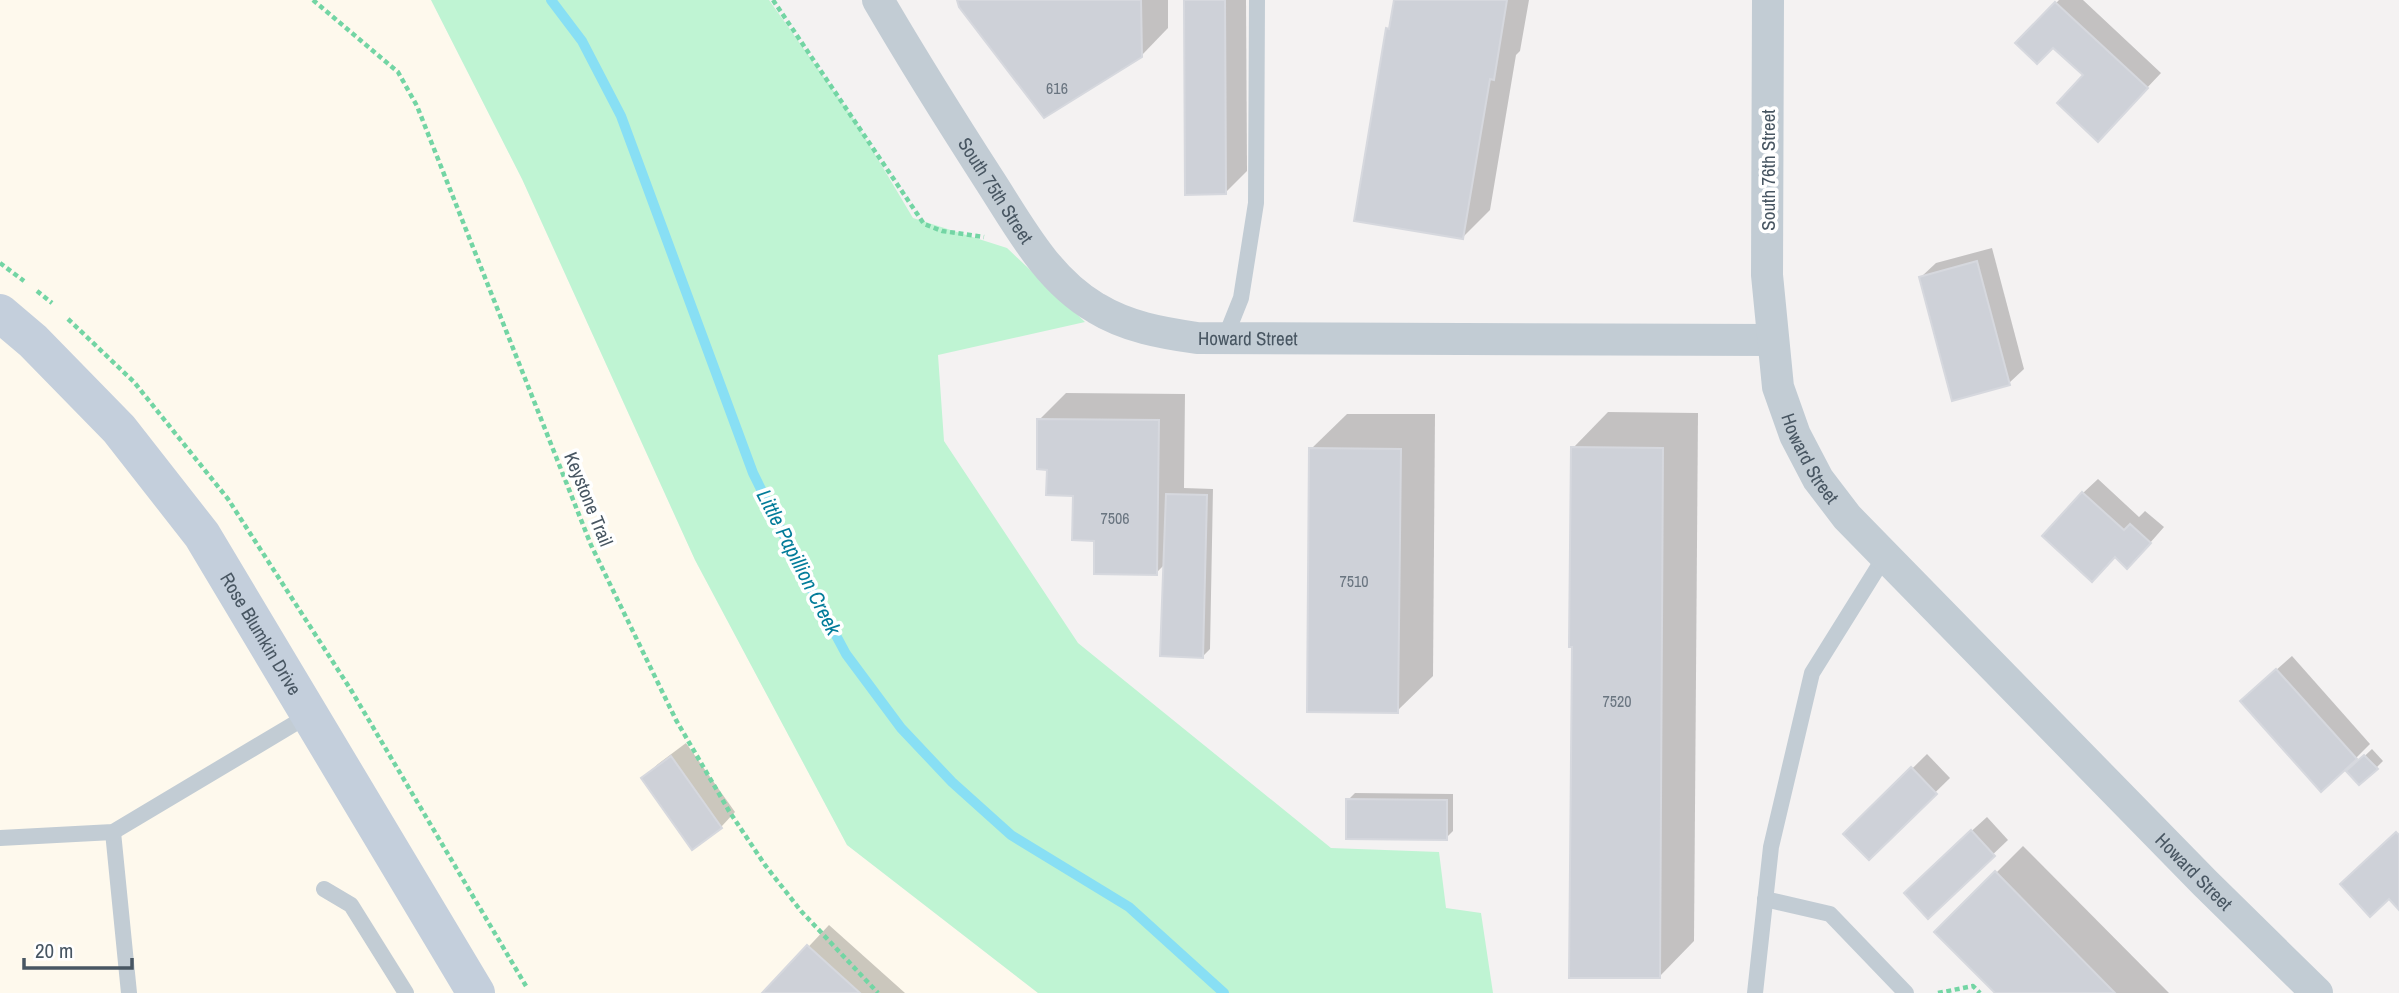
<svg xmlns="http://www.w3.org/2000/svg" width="2399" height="993" viewBox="0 0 2399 993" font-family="'Archivo Narrow',sans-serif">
	<rect width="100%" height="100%" fill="#f4f2f2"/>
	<!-- commercial -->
	<polygon fill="#fef9ed" points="0,0 431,0 522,179 695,560 847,845 1038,993 0,993"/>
	<!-- green -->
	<polygon fill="#bff4d3" points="431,0 769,0 855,121 913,218 1007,248 1085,322 938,355 944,441 1078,643 1331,848 1439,852 1446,908 1481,913 1493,993 1038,993 847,845 695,560 522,179"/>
	<!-- shadow -->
	<g fill="#0003">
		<polygon points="959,0 1168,0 1168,28 1141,56"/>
		<polygon points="1185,0 1246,0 1247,171 1226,192"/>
		<polygon points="1396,0 1529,0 1520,51 1516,55 1490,210 1463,237 1388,29 1392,25"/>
		<polygon points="2059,0 2083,0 2161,73 2112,125 2085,75 2053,45 2018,43"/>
		<polygon points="1992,248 2024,369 2009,383 1921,277 1936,263"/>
		<polygon points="1066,393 1185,394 1184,488 1213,489 1210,649 1203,656 1166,563 1156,573 1096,539 1075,494 1048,468 1039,420"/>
		<polygon points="1608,412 1698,413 1694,941 1659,977 1574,645 1573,448"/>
		<polygon points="1347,414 1435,414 1433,676 1397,711 1311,449"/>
		<polygon points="2098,479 2139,517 2145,511 2164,527 2142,552 2083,493"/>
		<polygon points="2292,656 2370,744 2356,758 2257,687"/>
		<polygon points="686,743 735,812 721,827 643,778 658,764"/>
		<polygon points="2372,749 2383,761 2376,768 2349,771"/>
		<polygon points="1927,754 1950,778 1869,857 1846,834"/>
		<polygon points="1355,793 1453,794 1453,831 1446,838 1348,800"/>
		<polygon points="1987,817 2008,840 1928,916 1920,878"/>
		<polygon points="2023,846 2169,993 1997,993 1937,932"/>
		<polygon points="829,925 905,993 765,993"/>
	</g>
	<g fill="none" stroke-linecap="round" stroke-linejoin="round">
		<!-- stream -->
		<polyline stroke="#88dff4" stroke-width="10" points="551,0 582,41 621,116 753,473 802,572 846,654 901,728 952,782 1011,835 1129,907 1224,993"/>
	</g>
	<!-- building -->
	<g fill="#ced1d8" stroke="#d6d8de" stroke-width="2">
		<polygon points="957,0 1141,0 1142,57 1044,118 959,7"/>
		<polygon points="1184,0 1225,0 1226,194 1185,195"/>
		<polygon points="1394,0 1507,0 1494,80 1490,79 1463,239 1354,221 1386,28 1389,29"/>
		<polygon points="2055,2 2148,88 2098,142 2057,103 2083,75 2053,48 2037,64 2015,43"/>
		<polygon points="1977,261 2010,385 1952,401 1919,277"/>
		<polygon points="1037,419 1159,420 1157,575 1094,574 1094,541 1072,540 1073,496 1046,495 1047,470 1037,469"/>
		<polygon points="1571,447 1663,448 1660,978 1569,978 1572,647 1569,647"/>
		<polygon points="1309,448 1401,449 1398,713 1307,712"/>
		<polygon points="2082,492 2124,530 2130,524 2151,543 2127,569 2115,557 2092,582 2042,536"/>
		<polygon points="1166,494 1207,495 1203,658 1160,656"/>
		<polygon points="2276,669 2357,759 2321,792 2240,701"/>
		<polygon points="2364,755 2378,769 2359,785 2346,771"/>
		<polygon points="671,756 722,828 692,850 641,778"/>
		<polygon points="1911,767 1937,794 1869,860 1843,834"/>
		<polygon points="1346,799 1447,800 1447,840 1346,839"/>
		<polygon points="1971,830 1995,856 1928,919 1904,893"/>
		<polygon points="2396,832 2399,835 2399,910 2389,899 2370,917 2340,884"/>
		<polygon points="1995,871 2115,993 1995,993 1934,932"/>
		<polygon points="807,945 860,993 762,993"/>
	</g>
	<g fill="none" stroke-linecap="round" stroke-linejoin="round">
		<!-- path -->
		<g stroke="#73d5a4" stroke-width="4.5" stroke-dasharray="5 3.5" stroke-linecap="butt">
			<polyline points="313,0 398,72 417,106 591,545 676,720 729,811 765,865 801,911 878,993"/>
			<polyline points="773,0 924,224 942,231 984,237"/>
			<polyline points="0,263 24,281"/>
			<polyline points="37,291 52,303"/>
			<polyline points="68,319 134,382 228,499 351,690 526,986"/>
			<polyline points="1938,993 1973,986 1980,993"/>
		</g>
		<!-- service -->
		<g stroke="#c2ccd4" stroke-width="16">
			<polyline points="1225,338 1241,298 1256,203 1257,0"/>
			<polyline points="113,832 129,993"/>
			<polyline points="0,838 113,832 309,715"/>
			<polyline points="324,889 351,905 406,993"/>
			<polyline points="1765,899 1830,914 1906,993"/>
			<polyline points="1755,993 1771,847 1812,673 1885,556"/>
		</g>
		<!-- minor -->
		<g stroke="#c2ccd4" stroke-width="32">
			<path id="s1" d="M 878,0 C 913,60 950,119 988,178 C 1018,224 1046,279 1096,308 C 1127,327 1162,333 1197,338 L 1773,340"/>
			<path id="s2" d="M 1768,0 L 1767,275 L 1778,387 L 1795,435 L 1818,479 L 1847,517 L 2205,883 L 2317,993"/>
		</g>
		<!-- secondary -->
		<path stroke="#c4cfdc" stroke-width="38" id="s3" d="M 0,313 L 33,341 L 119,429 L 202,535 L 476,993"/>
	</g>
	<g text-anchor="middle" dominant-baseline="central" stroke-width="7" stroke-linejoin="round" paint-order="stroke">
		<!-- number labels -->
		<g font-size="16" fill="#6a7580">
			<text x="1057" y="88">616</text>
			<text x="1115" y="518">7506</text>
			<text x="1354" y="581">7510</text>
			<text x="1617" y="701">7520</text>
		</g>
		<!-- street labels -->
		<g font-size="19" fill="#485662" stroke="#fff">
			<text transform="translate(1768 170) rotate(-90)">South 76th Street</text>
			<text stroke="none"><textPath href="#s1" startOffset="224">South 75th Street</textPath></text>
			<text stroke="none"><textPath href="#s1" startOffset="537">Howard Street</textPath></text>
			<text stroke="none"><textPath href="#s2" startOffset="466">Howard Street</textPath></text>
			<text transform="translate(589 499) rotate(68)">Keystone Trail</text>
			<text stroke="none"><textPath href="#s3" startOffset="416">Rose Blumkin Drive</textPath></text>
			<text stroke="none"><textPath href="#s2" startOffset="1032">Howard Street</textPath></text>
		</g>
		<!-- water labels -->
		<g font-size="21" font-style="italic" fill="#037c9a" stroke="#fff">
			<text transform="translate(799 562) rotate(63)">Little Papillion Creek</text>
		</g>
	</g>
	<!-- scale -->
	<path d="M24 958v10h108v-10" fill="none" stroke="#485662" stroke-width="3.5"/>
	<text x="35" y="958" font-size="21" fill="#485662" stroke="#ffffff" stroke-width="5" paint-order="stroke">20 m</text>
</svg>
